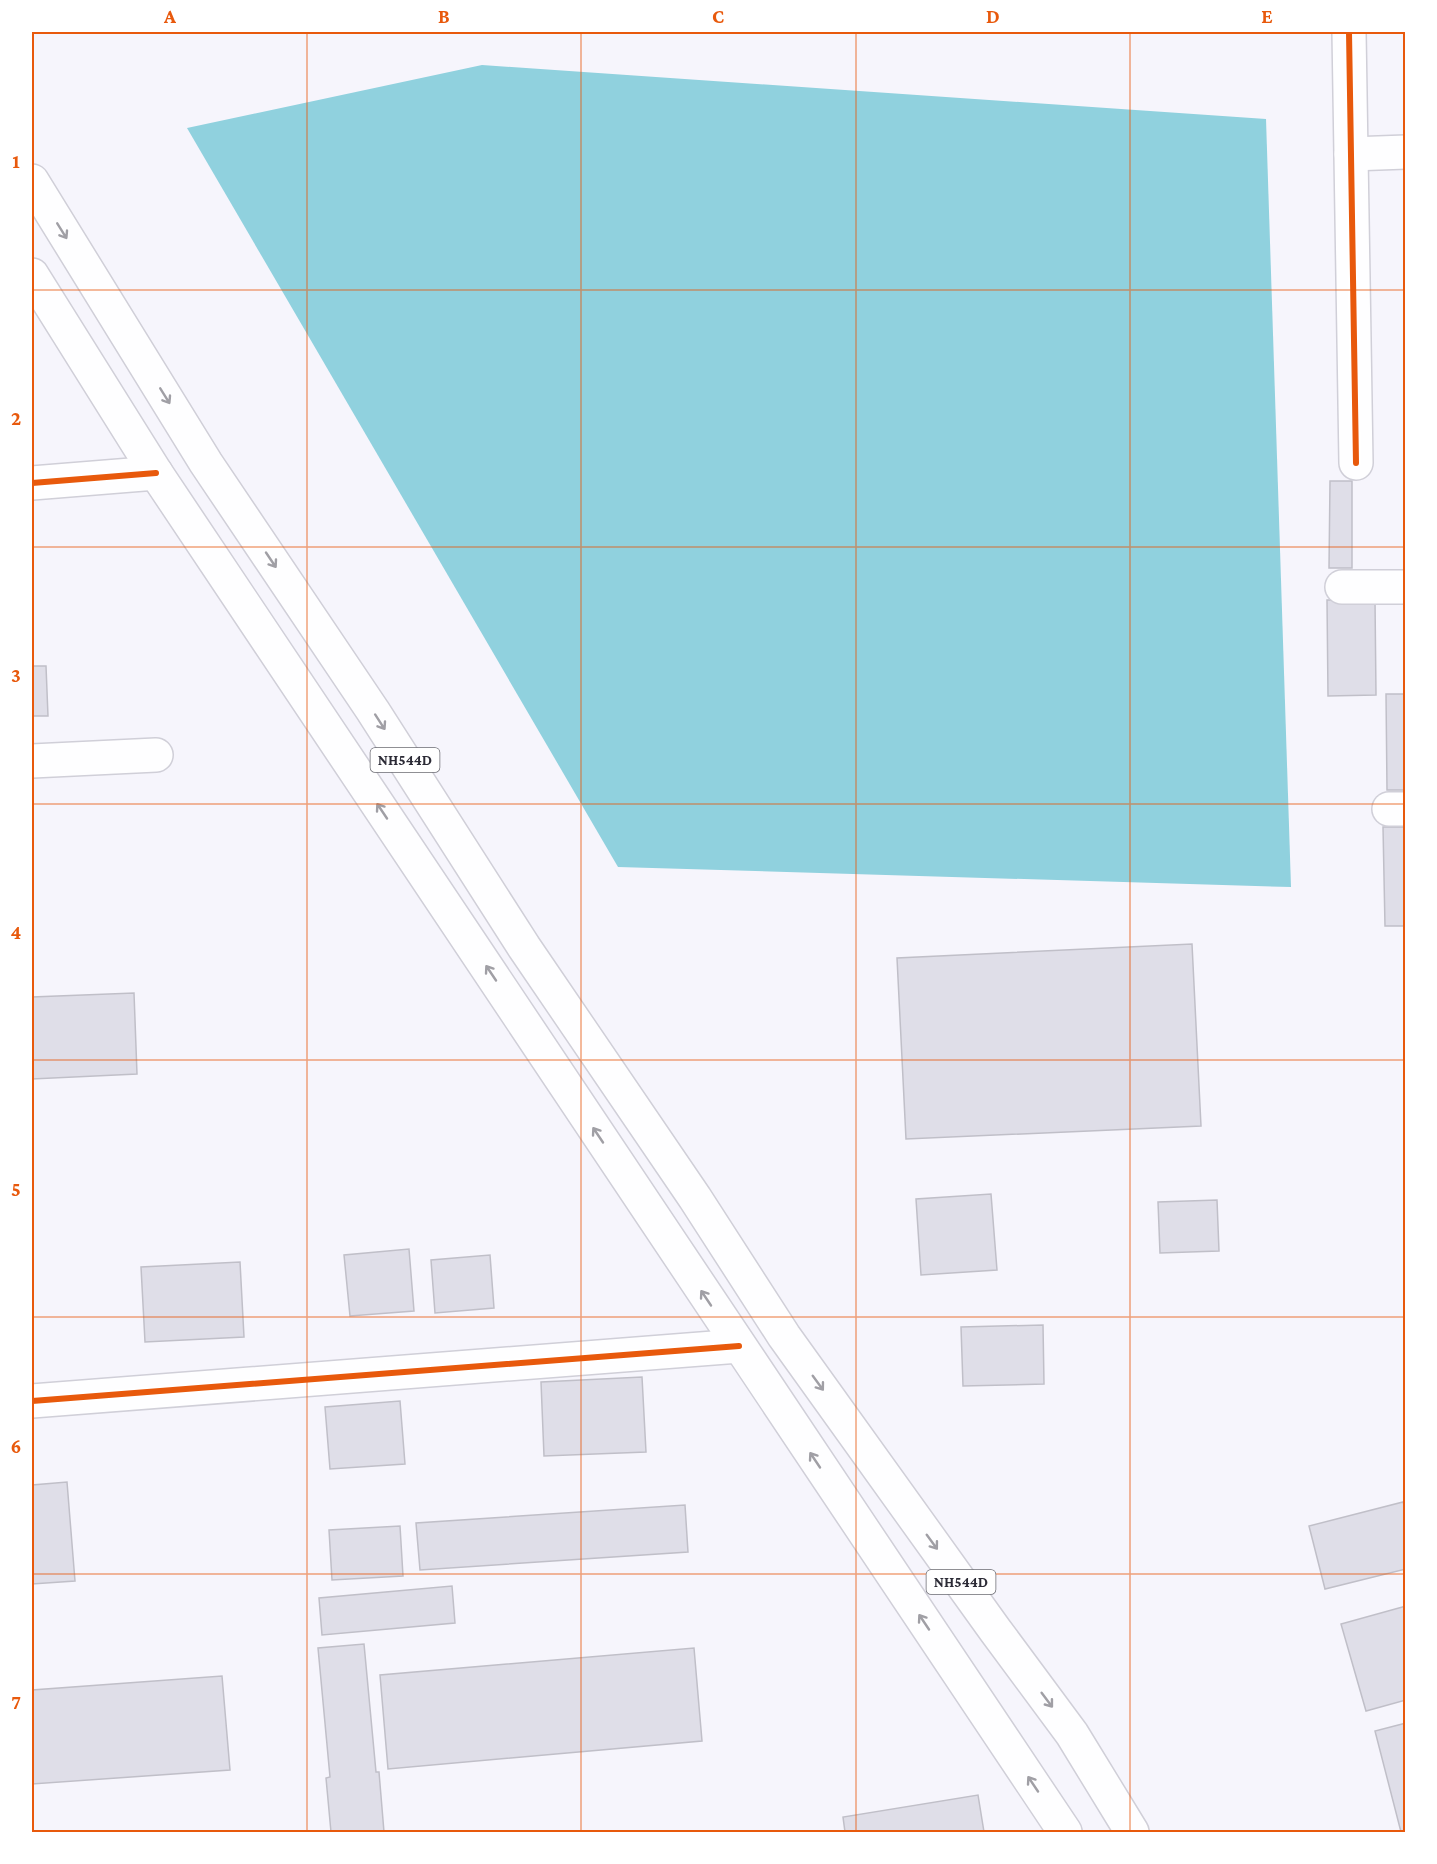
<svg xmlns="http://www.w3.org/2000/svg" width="1437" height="1864" viewBox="0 0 1437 1864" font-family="'Crimson Pro',serif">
	<rect width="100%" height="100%" fill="#f6f5fc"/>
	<!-- water -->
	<polygon fill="#90d1de" points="482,65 1266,119 1291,887 618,867 187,128"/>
	<!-- building -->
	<g fill="#dfdee8" stroke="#c0bfc8" stroke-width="1.5">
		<polygon points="1330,481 1352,481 1352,568 1329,568"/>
		<polygon points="1327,600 1375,600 1376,695 1328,696"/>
		<polygon points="32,666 46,666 48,716 32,716"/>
		<polygon points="1386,694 1406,694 1406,790 1387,790"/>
		<polygon points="1383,827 1406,827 1406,926 1385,926"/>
		<polygon points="1192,944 1201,1126 906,1139 897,958"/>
		<polygon points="134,993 137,1074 32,1079 32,997"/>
		<polygon points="991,1194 997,1270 921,1275 916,1199"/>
		<polygon points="1217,1200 1219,1251 1160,1253 1158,1202"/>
		<polygon points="409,1249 414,1311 350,1316 344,1255"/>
		<polygon points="490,1255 494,1308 435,1313 431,1260"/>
		<polygon points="240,1262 244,1337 145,1342 141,1267"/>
		<polygon points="1043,1325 1044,1384 963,1386 961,1327"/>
		<polygon points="642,1377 646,1452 544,1456 541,1382"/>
		<polygon points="400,1401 405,1464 330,1469 325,1407"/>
		<polygon points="67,1482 75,1581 32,1584 32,1485"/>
		<polygon points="1403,1502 1406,1511 1406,1569 1325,1589 1309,1526"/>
		<polygon points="685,1505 688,1552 420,1570 416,1523"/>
		<polygon points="400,1526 403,1576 332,1580 329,1530"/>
		<polygon points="452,1586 455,1623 322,1635 319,1598"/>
		<polygon points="1406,1606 1406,1700 1366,1711 1341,1624"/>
		<polygon points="364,1644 376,1772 379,1772 384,1832 331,1832 326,1778 330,1777 318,1648"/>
		<polygon points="694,1648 702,1741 388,1769 380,1675"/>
		<polygon points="222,1676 230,1770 32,1784 32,1690"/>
		<polygon points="1406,1723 1406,1832 1401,1832 1375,1731"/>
		<polygon points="978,1795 984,1832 845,1832 843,1817"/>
	</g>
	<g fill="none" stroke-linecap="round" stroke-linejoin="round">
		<defs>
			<g id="minor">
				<polyline points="1349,32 1356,463"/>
				<polyline points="1351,154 1406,152"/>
				<polyline points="32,483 156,473"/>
				<polyline points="1342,587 1406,587"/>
				<polyline points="32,761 156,755"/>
				<polyline points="1389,809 1406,809"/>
				<polyline points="32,1401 739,1346"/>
			</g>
			<g id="highway">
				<polyline points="32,181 206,463 373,711 524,947 695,1198 784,1336 995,1630 1072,1734 1132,1832"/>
				<polyline points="32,275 156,473 1065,1832"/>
			</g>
		</defs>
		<!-- minor casing -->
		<use href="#minor" stroke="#d0cfd8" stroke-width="36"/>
		<!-- highway casing -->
		<use href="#highway" stroke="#d0cfd8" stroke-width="36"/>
		<!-- minor -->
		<use href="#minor" stroke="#fefeff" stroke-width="33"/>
		<!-- highway -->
		<use href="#highway" stroke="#fefeff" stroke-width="33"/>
		<defs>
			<g id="cycleway">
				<polyline points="1349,32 1356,463"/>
				<polyline points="32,483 156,473"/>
				<polyline points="32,1401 739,1346"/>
			</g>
		</defs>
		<!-- cycleway casing -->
		<use href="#cycleway" stroke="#fff" stroke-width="10"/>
		<!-- cycleway -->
		<use href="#cycleway" stroke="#e8590c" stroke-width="6"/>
	</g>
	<!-- one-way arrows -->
	<defs><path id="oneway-shaft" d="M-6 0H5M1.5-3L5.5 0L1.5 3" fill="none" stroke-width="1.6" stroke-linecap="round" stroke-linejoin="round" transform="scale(1.5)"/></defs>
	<g stroke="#a09fa5">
		<use href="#oneway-shaft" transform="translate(62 231) rotate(58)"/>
		<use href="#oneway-shaft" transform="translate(165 396) rotate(58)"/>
		<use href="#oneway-shaft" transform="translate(271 560) rotate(56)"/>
		<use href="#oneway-shaft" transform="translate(380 722) rotate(57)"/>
		<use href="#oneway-shaft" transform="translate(382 811) rotate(-124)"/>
		<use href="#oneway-shaft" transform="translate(491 973) rotate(-124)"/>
		<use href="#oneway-shaft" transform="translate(598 1135) rotate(-124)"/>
		<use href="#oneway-shaft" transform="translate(706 1298) rotate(-124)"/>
		<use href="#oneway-shaft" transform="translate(818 1383) rotate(54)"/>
		<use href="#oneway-shaft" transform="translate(815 1460) rotate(-124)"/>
		<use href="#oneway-shaft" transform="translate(932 1542) rotate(54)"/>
		<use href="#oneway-shaft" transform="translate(924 1622) rotate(-124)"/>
		<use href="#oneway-shaft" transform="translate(1047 1700) rotate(53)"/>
		<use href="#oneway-shaft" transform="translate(1033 1784) rotate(-124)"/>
	</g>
	<!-- grid -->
	<path fill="none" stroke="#e8590c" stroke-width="1.5" stroke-opacity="0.55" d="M 307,32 L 307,1832M 581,32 L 581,1832M 856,32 L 856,1832M 1130,32 L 1130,1832M 32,290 L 1406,290M 32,547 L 1406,547M 32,804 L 1406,804M 32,1060 L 1406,1060M 32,1317 L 1406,1317M 32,1574 L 1406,1574"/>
	<g text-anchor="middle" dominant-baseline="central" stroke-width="6" stroke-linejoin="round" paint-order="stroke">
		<!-- shield labels -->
		<g fill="#fff" stroke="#6b6b72" stroke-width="1.5">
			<rect x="370.5" y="748" width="69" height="24" rx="4.5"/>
			<rect x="926.5" y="1570" width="69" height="24" rx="4.5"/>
		</g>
		<g font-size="15" font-weight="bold" fill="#2c2b36">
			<text x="405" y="760">NH544D</text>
			<text x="961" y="1582">NH544D</text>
		</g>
	</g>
	<!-- border -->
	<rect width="1437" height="1864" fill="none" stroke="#ffffff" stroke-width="66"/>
	<rect x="33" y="33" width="1371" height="1798" fill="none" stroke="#e8590c" stroke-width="2"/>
	<g font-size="20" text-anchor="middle" font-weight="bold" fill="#e8590c">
		<text x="170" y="23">A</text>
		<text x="444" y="23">B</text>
		<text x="718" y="23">C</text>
		<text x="993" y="23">D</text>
		<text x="1267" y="23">E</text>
		<text x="16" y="168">1</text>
		<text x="16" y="425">2</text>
		<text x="16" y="682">3</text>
		<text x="16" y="939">4</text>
		<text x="16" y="1196">5</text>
		<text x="16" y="1453">6</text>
		<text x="16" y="1709">7</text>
	</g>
</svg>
